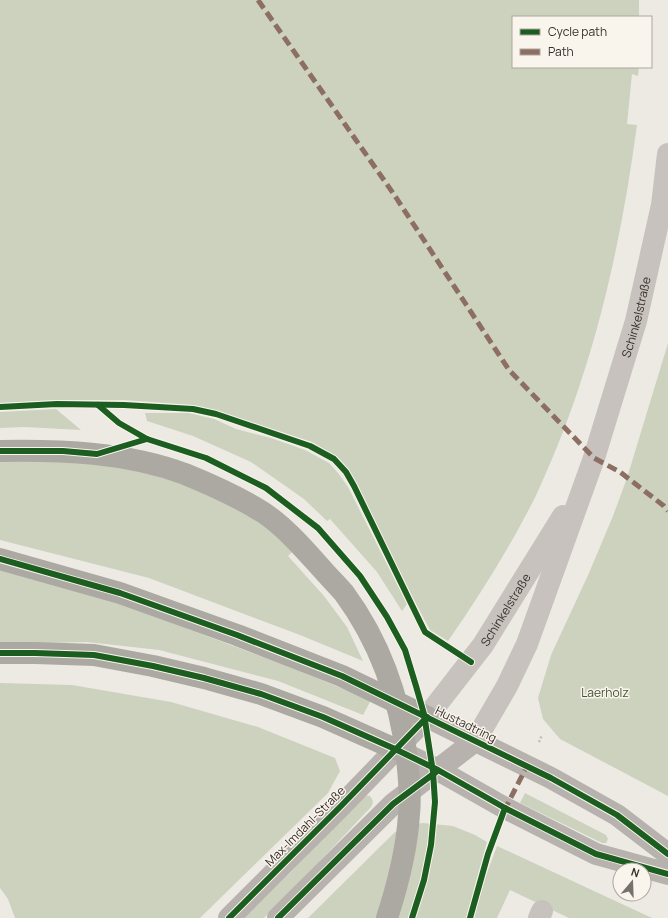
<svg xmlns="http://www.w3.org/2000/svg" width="668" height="918" viewBox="0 0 668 918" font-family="Manrope,sans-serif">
	<rect width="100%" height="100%" fill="#edeae4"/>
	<!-- green -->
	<g fill="#cdd2bf">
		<path d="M 0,0 L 639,0 L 639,17 L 513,17 L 513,67 L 639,67 L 638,76 L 632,74 L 627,124 L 637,125 C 620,252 592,374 538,491 C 533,503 526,514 520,526 C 498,566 474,604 448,641 L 430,630 L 413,598 L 357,485 L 349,471 L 336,456 L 312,442 L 217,411 L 192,405 L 124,400 L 57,400 L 0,403 Z"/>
		<polygon points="668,343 668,796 560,739 543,719 538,698 551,655 589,573 613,516 627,478"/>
		<polygon points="56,409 81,430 24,427 0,428 0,412"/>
		<polygon points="145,413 189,413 214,419 236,429 271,438 305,450 329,463 338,473 348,487 407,604 402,611 377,572 330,519 327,521 304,499 251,462 193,436 147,421"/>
		<polygon points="0,460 81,462 137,470 183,484 227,504 263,523 294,550 288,556 324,596 347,627 363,661 300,635 149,578 0,540"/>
		<polygon points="0,570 119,603 284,665 371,700 363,715 278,681 159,650 87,642 0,644"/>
		<polygon points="0,683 72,685 171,702 258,727 335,758 340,771 328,793 200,918 15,918 8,899 0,888"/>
		<polygon points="525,793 606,835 608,839 606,843 602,843 520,803"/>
		<path d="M 365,795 L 370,796 C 373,800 374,802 371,807 L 303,879 L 264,918 L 243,918 L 291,872 L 361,798 Z"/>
		<polygon points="423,823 453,826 475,835 487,842 466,918 308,918 394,833 407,825"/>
		<polygon points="497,846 652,918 569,918 510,890 497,918 474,918 484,881"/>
	</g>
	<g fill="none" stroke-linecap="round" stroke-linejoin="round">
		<!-- path -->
		<polyline stroke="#c0bbb5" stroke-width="2.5" stroke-dasharray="2 2" stroke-linecap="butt" points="539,742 542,735"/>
		<!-- street -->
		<g stroke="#c7c2bd" stroke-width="22">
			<path id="s1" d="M 427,717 L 483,645 L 563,516"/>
			<path id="s2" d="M 475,741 L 507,686 L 527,644 L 594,458 L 636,321 L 662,205 L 668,154"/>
			<polyline points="539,918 542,911"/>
		</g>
		<!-- secondary -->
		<g stroke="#b7b2ad" stroke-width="22">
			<polyline points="395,749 438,770 505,808 596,854 668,874"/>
			<polyline points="229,918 342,805 427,717 551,778 617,815 668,854"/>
			<polyline points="278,918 393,804 475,741"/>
		</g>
		<!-- highway -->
		<g stroke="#aca9a3" stroke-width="22">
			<path d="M 0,451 C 62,450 126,452 185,474 C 212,485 239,497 264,513 C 286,528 304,549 322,569 C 329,577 337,585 344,593 C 380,642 400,699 407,759 C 409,777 411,797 409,814 C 407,850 398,884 387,918"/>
			<polyline points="0,559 120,593 237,635 342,676 427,717"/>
			<polyline points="0,653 35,653 94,655 153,666 204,678 261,694 323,717 395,749"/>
		</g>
		<!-- quiet -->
		<g stroke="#8d6e63" stroke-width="5" stroke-dasharray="10 5" stroke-linecap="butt">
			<polyline points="258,0 393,193 509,370 594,458 620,472 664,506 668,511"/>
			<polyline points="504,811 527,766"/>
		</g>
		<defs>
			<g id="cycleway">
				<polyline points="98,405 119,423 147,439 206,458 266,488 318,528 360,576 387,617 405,650 416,686 424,714 433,772 435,802 431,845 424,880 412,918"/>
				<polyline points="0,407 57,404 124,405 193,409 216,414 310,446 334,459 346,472 354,486 425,632 471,662"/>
				<polyline points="0,451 63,451 97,454 147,439"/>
				<polyline points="0,559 120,593 237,635 342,676 551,778 617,815 668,854"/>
				<polyline points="0,653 35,653 94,655 153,666 204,678 261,694 323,717 395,749 438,770 505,808 596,854 668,874"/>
				<polyline points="229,918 342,805 427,717"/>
				<polyline points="278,918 393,804 436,772"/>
				<polyline points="470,918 488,854 505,808"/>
			</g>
		</defs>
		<!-- cycleway casing -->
		<use href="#cycleway" stroke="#f9f4ec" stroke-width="8"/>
		<!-- cycleway -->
		<use href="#cycleway" stroke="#1b5e20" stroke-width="6"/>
	</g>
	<g text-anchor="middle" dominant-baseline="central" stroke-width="3" stroke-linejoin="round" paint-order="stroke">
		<!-- street labels -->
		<g font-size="12" fill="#38302b" stroke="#f9f4ec">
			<text stroke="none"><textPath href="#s2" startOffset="455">Schinkelstraße</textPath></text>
			<text stroke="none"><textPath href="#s1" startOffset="133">Schinkelstraße</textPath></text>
			<text transform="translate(466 724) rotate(26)">Hustadtring</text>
			<text transform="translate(305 826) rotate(-45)">Max-Imdahl-Straße</text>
		</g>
		<!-- park labels -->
		<g font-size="12" fill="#445431" stroke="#f9f4ec">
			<text x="605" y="692">Laerholz</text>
		</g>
	</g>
	<!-- legend -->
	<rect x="512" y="16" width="140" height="52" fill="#f9f4ec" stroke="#aca69f"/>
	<rect x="520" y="29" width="20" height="6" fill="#1b5e20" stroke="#aca69f"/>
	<text x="548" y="36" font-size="12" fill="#38302b">Cycle path</text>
	<rect x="520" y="49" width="20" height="6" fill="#8d6e63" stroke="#aca69f"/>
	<text x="548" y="56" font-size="12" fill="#38302b">Path</text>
	<!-- north arrow -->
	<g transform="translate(632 882) rotate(19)"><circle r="19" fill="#f9f4ec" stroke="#aca69f"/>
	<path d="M0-3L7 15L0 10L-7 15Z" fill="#77716c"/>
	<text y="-6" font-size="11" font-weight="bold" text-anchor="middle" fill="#38302b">N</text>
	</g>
</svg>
